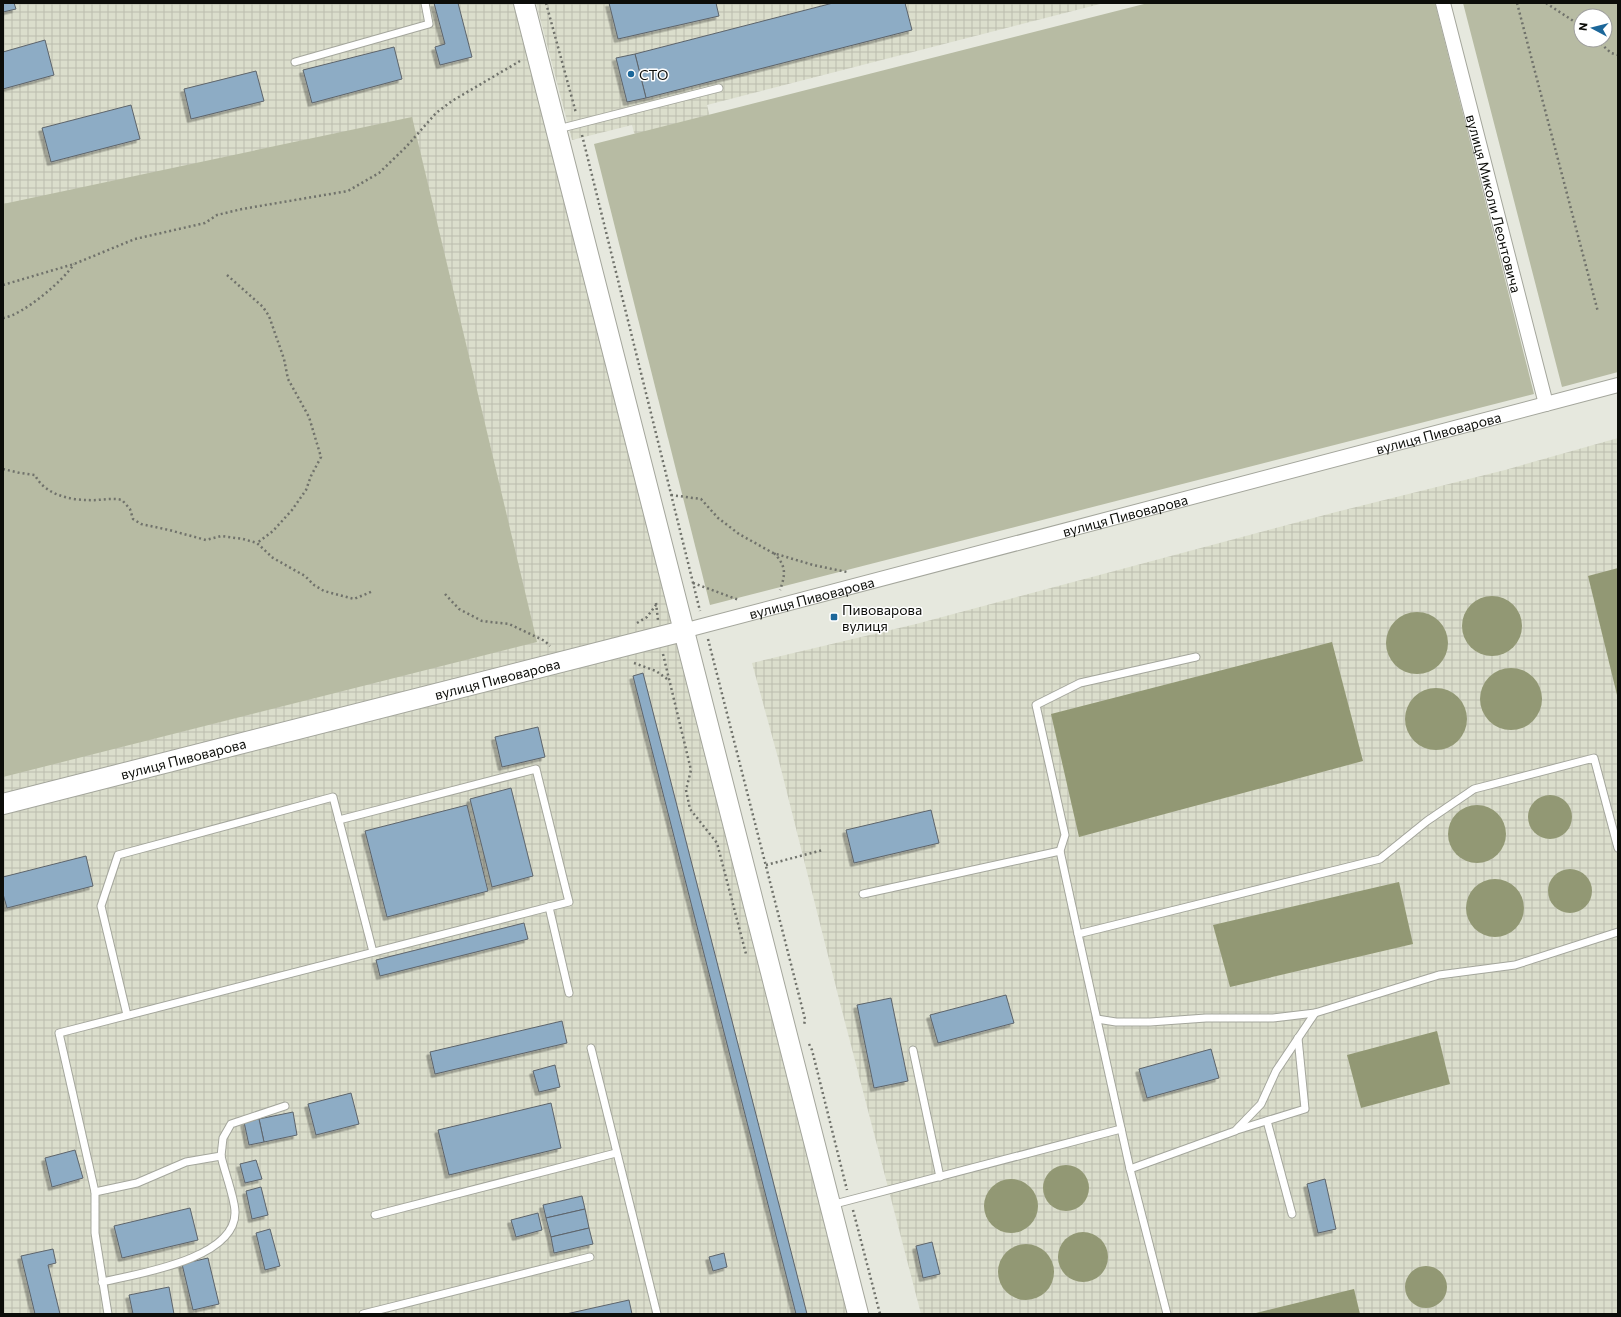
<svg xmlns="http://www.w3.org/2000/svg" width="1621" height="1317" viewBox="0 0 1621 1317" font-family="Commissioner,sans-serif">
	<defs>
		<pattern id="industrial-grid" width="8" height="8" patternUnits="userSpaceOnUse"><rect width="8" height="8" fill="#dbdecc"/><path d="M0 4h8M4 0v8" fill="none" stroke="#bbbdae"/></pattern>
		<filter id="shadow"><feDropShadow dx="-3.5" dy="3.5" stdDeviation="0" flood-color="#0004"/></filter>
	</defs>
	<rect width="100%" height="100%" fill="#e6e8de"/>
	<!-- industrial -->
	<g fill="url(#industrial-grid)">
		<polygon points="3,3 515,3 850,1314 3,1314"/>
		<polygon points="536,3 1104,3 707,105 726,181 652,200 632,125 572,140"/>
		<polygon points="1618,438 1618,1314 921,1314 840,1003 780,765 752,663 916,624 1336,512 1505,470"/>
	</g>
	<!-- green -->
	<g fill="#b7bba3" fill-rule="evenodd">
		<polygon points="1148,3 1435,3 1534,394 710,605 594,144"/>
		<path d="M 1463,3 L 1618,3 L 1618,372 L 1562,387 ZM 1581,16 L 1605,16 L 1605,40 L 1581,40 Z"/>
		<polygon points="412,117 537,642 3,777 3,204"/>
	</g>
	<!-- water -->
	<g fill="#929874">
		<polygon points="1618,568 1618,694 1617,695 1588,576"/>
		<circle cx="1492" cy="626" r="30"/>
		<circle cx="1417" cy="643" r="31"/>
		<polygon points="1332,642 1363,761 1079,837 1051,714"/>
		<circle cx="1511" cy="699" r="31"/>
		<circle cx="1436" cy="719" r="31"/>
		<circle cx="1550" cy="817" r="22"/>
		<circle cx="1477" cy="834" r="29"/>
		<circle cx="1570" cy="891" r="22"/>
		<circle cx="1495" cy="908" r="29"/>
		<polygon points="1399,882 1413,944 1230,987 1213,925"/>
		<polygon points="1437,1031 1450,1084 1361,1108 1347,1055"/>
		<circle cx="1066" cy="1188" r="23"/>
		<circle cx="1011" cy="1206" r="27"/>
		<circle cx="1083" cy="1257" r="25"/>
		<circle cx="1026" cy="1272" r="28"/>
		<circle cx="1426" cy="1287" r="21"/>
		<polygon points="1354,1289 1360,1314 1252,1314"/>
	</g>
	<!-- building -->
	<g fill="#8dacc5" stroke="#5d646b" filter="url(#shadow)">
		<polygon points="3,3 14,3 16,9 3,12"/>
		<polygon points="434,3 458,3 472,57 440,65 435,47 445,44"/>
		<polygon points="609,3 716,3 719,16 618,39"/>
		<polygon points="833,3 905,3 912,30 646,98 635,54"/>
		<polygon points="45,40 54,75 3,89 3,52"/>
		<polygon points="394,47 402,79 312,103 303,70"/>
		<polygon points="635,54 646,98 627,102 616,58"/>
		<polygon points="256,71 264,101 191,119 184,89"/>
		<polygon points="131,105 140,139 51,162 42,128"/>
		<polygon points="643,673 807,1314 796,1314 633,676"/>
		<polygon points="538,727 545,757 502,767 495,737"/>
		<polygon points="511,788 533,876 492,887 470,799"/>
		<polygon points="467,805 488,891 387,917 365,831"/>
		<polygon points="931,810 939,843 854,863 846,830"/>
		<polygon points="86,856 93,886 7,908 3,894 3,877"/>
		<polygon points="524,923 528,939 380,976 376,960"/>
		<polygon points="1006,995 1014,1023 938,1043 930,1015"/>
		<polygon points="891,998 908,1081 874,1088 857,1005"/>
		<polygon points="562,1021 567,1043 435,1074 430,1052"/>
		<polygon points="1211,1049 1219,1078 1147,1098 1139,1069"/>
		<polygon points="555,1065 560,1087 539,1092 533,1071"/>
		<polygon points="351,1093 359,1124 316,1135 308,1104"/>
		<polygon points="551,1103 561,1148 449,1175 438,1130"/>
		<polygon points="293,1112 297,1135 264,1142 259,1119"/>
		<polygon points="259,1119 264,1142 249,1145 244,1122"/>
		<polygon points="75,1150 83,1178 52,1187 45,1158"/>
		<polygon points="256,1160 262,1179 245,1183 240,1164"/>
		<polygon points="1325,1179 1336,1229 1318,1233 1307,1184"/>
		<polygon points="261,1187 268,1215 252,1219 246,1191"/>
		<polygon points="582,1196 585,1209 546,1218 543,1205"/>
		<polygon points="190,1208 198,1240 122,1258 114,1226"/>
		<polygon points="585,1209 589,1228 551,1237 546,1218"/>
		<polygon points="538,1213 542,1230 516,1237 511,1220"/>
		<polygon points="589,1228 593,1244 554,1253 551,1237"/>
		<polygon points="270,1229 280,1266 265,1270 256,1233"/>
		<polygon points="932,1242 940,1274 923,1278 916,1246"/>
		<polygon points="53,1249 56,1263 48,1265 60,1314 35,1314 21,1256"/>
		<polygon points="724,1253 727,1267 713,1271 709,1257"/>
		<polygon points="208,1258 219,1304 193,1310 182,1264"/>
		<polygon points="169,1287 174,1314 133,1314 129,1295"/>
		<polygon points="629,1300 632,1314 566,1314"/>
	</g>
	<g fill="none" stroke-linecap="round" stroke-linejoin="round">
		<defs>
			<g id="lane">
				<polyline points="295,62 429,24 425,3"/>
				<polyline points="558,129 719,88"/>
				<polyline points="339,820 536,769 569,902 549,907"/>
				<polyline points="1060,851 1065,835 1036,705 1080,683 1196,657"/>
				<polyline points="863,894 1060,851 1078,934 1380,859 1427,821 1474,789 1594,758 1618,848"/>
				<polyline points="1078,934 1130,1169 1167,1314"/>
				<polyline points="127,1015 101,906 118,855 333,797 373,952"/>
				<polyline points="1097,1019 1116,1022 1150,1022 1206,1018 1273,1018 1315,1013"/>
				<polyline points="591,1048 657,1314"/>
				<polyline points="913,1050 940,1177"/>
				<polyline points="1267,1121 1292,1214"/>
				<polyline points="1237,1130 1305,1109 1298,1038"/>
				<polyline points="1130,1169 1235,1131 1261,1104 1276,1071 1315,1013 1439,975 1515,965 1618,932"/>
				<polyline points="95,1192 137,1183 186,1162 221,1156 223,1138 231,1124 285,1106"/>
				<polyline points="831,1205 1121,1129"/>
				<polyline points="375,1215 616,1153"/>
				<path d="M 102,1282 C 137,1274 236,1259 235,1212 C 235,1199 224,1170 221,1156"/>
				<polyline points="108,1314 95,1233 95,1192 59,1033 549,907 569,993"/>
				<polyline points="363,1314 590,1257"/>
			</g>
			<g id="street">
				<path id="s1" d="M 1443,3 L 1546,404"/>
				<path id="s2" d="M 683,631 L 1618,385"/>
			</g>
			<g id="secondary">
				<polyline points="524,3 858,1314"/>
				<path id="s3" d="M 3,804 L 683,631"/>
			</g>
		</defs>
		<!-- lane casing -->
		<use href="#lane" stroke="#a4a69c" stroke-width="9"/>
		<!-- street casing -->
		<use href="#street" stroke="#a4a69c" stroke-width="16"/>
		<!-- secondary casing -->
		<use href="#secondary" stroke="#a4a69c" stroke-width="22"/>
		<!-- path -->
		<g stroke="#70726b" stroke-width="2.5" stroke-dasharray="2 3" stroke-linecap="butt">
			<polyline points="546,3 576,113"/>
			<polyline points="1517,3 1598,312"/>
			<polyline points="1546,3 1581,26"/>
			<polyline points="1597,40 1611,53 1618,55"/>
			<polyline points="582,135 700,611"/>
			<polyline points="227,275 263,307 269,316 284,359 288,379 309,417 321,457 311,476 306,490 292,510 273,531 257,543"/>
			<polyline points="3,285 74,264 135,239 205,223 217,215 242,209 348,191 379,173 406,147 436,113 452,101 520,61"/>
			<path d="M 3,318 C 23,315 63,281 74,264"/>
			<path d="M 3,469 L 20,473 L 35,475 C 44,494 69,500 88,500 C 100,501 111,497 122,500 L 130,509 L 133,519 L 141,524 L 169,530 L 206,540 L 221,536 L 243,539 L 257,543 L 273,558 L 305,576 L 314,585 L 324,591 L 354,599 L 373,591"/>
			<polyline points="671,495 701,499 718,518 739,534 773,553 813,565 847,572"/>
			<path d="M 774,553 C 786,566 786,573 780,590"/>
			<polyline points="693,583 739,600"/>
			<polyline points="445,594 459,609 482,621 509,624 545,641 550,646"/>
			<polyline points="656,603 658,620"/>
			<polyline points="637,623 647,617 656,605"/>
			<polyline points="708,639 805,1019 804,1026"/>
			<polyline points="663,654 691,770 686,790 690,809 717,843 746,954"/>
			<polyline points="634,663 656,671 667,679"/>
			<polyline points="766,865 823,850"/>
			<polyline points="809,1044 812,1050 847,1190"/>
			<polyline points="853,1210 880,1314"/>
		</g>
		<!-- lane -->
		<use href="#lane" stroke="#fff" stroke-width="7"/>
		<!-- street -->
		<use href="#street" stroke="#fff" stroke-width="14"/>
		<!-- secondary -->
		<use href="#secondary" stroke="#fff" stroke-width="20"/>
	</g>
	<!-- markers -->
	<g fill="#1c679a" stroke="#fff" stroke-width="1.5">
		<circle cx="631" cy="74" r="4"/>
		<rect x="830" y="613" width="8" height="8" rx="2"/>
	</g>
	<g text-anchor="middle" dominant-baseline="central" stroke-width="3" stroke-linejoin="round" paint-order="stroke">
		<!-- poi labels -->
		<g font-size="14" fill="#0c0d09" stroke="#fff" text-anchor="start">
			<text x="639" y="74">СТО</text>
			<text x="842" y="609">Пивоварова<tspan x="842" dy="16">вулиця</tspan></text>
		</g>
		<!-- street labels -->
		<g font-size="14" fill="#0c0d09" stroke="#fff">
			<text stroke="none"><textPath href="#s1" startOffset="207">вулиця Миколи Леонтовича</textPath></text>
			<text stroke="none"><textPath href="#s2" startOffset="781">вулиця Пивоварова</textPath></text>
			<text stroke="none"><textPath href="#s2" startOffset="457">вулиця Пивоварова</textPath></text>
			<text stroke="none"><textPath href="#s2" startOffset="133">вулиця Пивоварова</textPath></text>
			<text stroke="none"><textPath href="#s3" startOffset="510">вулиця Пивоварова</textPath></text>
			<text stroke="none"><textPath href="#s3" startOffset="186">вулиця Пивоварова</textPath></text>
		</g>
	</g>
	<!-- border -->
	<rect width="1621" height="1317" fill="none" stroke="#0c0d09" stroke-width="8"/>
	<!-- north arrow -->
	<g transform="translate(1593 28) rotate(277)"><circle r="19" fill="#ffffff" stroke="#9e9e9d"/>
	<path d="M0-3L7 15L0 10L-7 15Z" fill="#1c679a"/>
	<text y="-6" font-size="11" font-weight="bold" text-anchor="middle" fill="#0c0d09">N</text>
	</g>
</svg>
